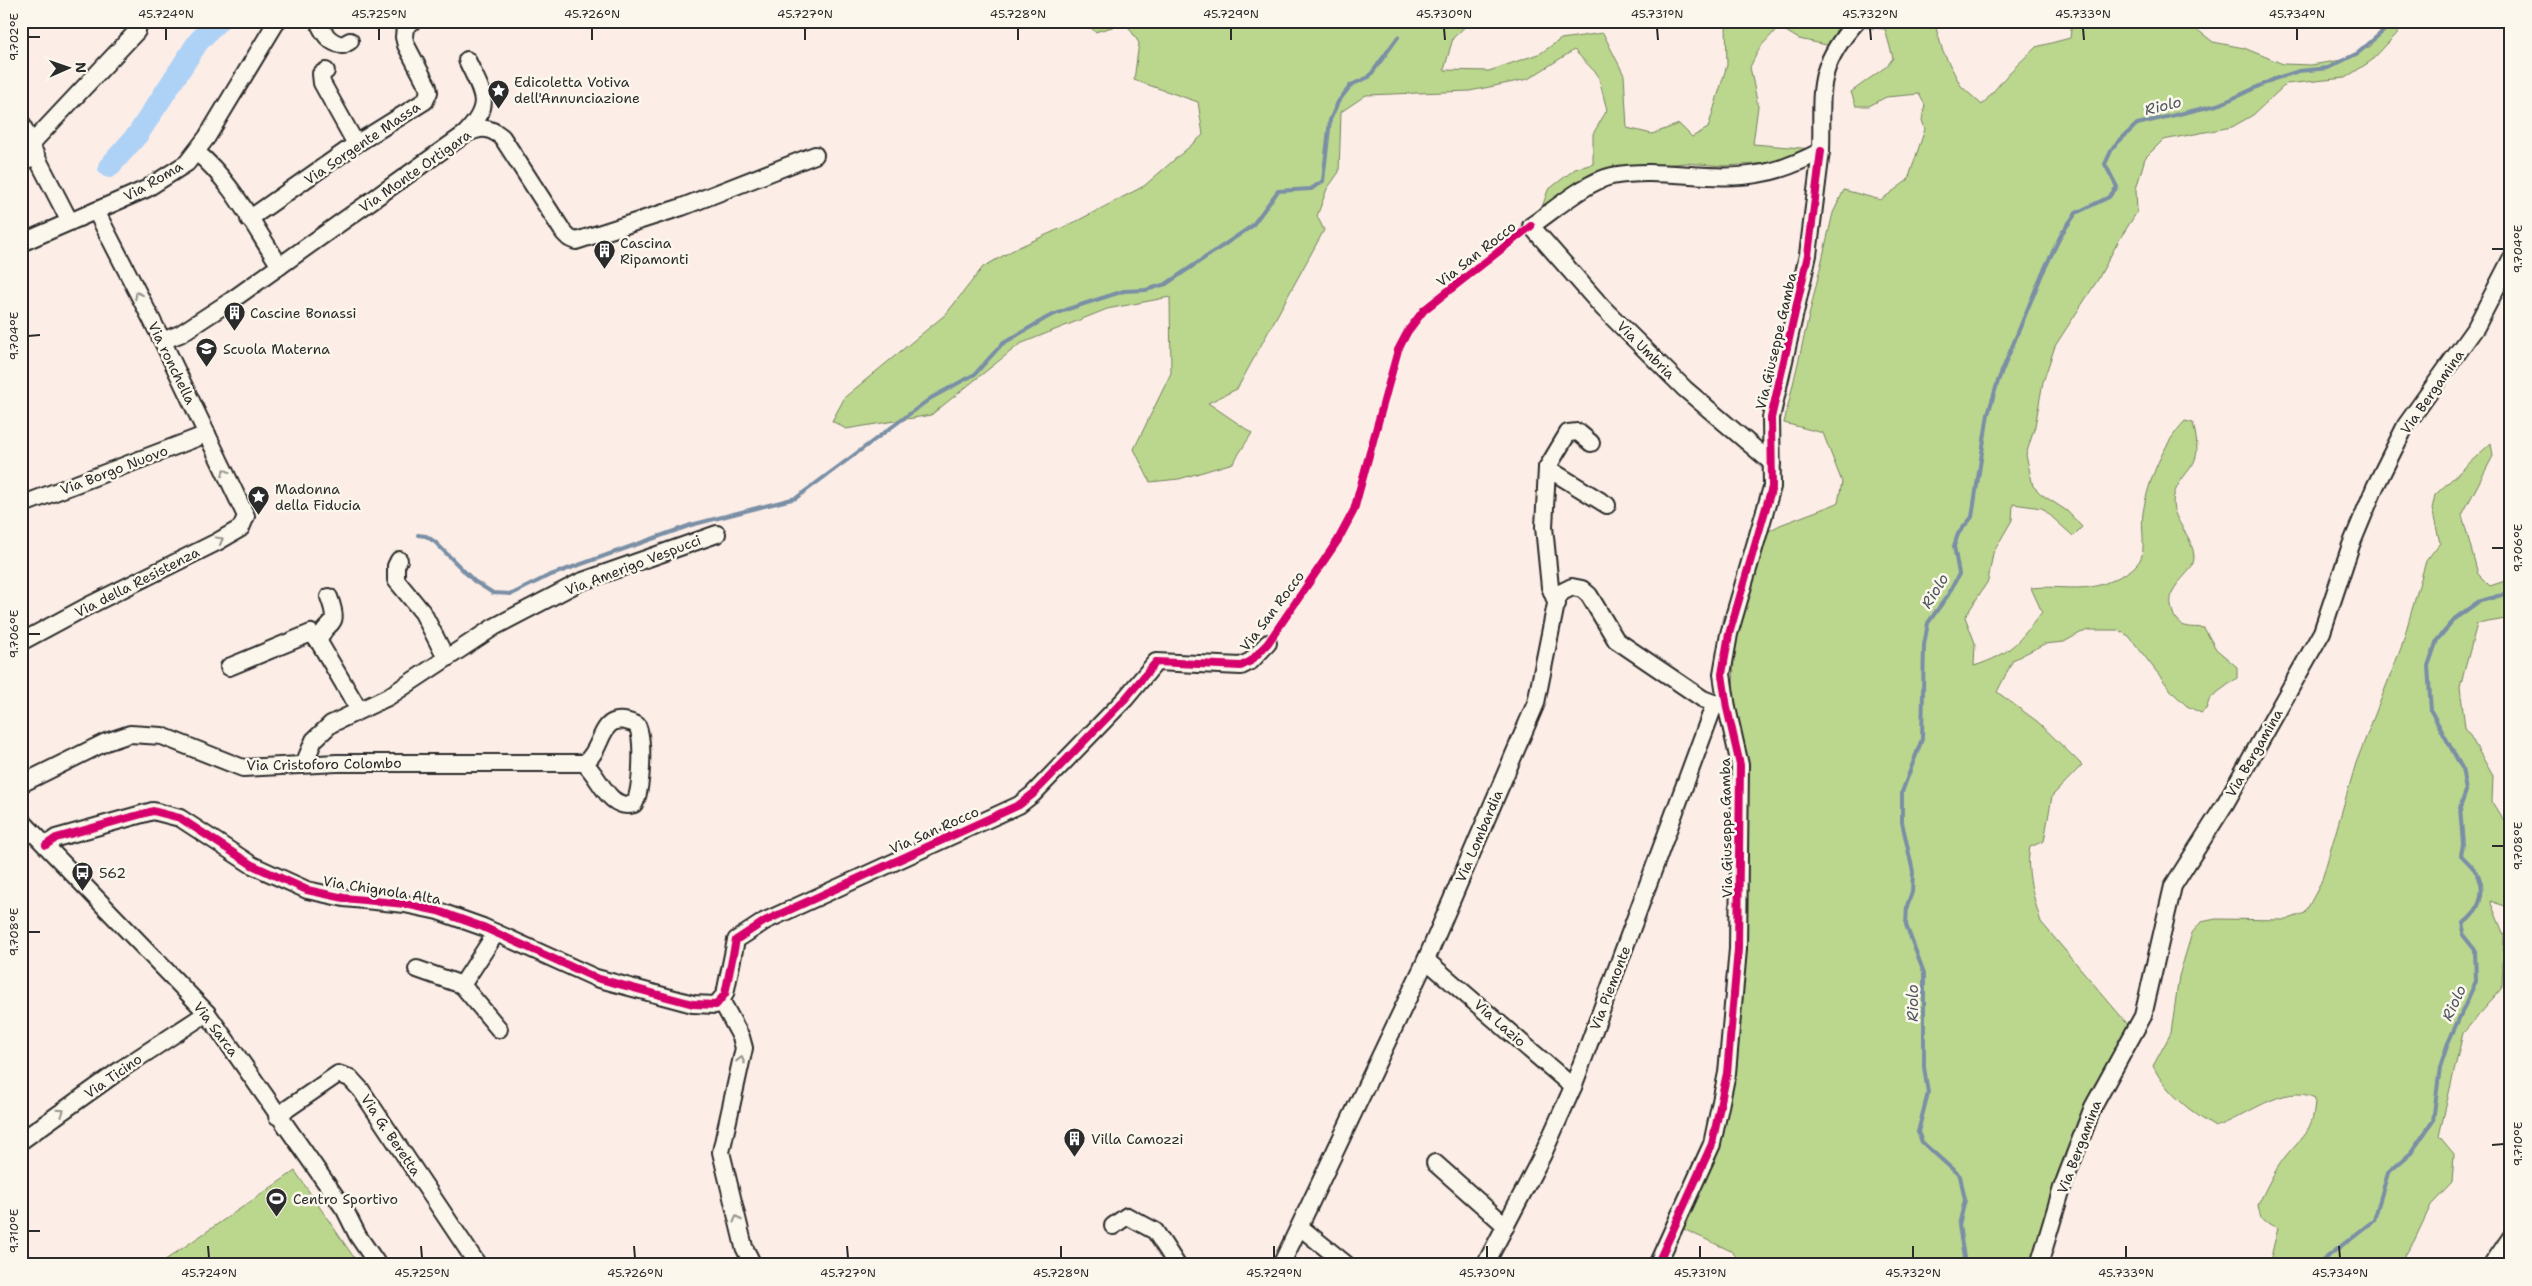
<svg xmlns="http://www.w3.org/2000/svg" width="2532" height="1286" viewBox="0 0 2532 1286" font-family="'Shantell Sans',sans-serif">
	<rect width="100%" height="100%" fill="#fcede7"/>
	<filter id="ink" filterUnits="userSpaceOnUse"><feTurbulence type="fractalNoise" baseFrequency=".02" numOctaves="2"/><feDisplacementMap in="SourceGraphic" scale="10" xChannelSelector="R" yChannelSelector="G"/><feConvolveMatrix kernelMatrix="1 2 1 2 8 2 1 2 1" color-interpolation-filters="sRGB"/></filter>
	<g filter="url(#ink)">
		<!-- green -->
		<g fill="#bbd78e" stroke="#73815c">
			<polygon points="1085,21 1471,21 1453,38 1444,70 1489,71 1541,53 1561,39 1603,33 1624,75 1627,128 1652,134 1679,124 1692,137 1708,128 1727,65 1726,23 1839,21 1831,46 1799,39 1779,27 1760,47 1750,67 1758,106 1753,144 1813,149 1787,162 1724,166 1686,163 1603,170 1560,196 1540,213 1548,190 1575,169 1593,164 1593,134 1607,110 1598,75 1574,50 1528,79 1470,91 1366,95 1341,112 1339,172 1327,189 1317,216 1324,230 1237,389 1208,403 1252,433 1233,463 1179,479 1150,482 1134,449 1171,373 1170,297 1107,309 1020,344 931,415 846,429 832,421 845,397 946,314 983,267 1017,248 1077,221 1144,186 1203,135 1198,102 1134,80 1139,43 1126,23 1095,32"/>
			<path d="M 1840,21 L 1934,21 L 1943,52 L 1961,86 L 1982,105 L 2009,73 L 2036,47 L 2070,38 L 2072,21 L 2186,21 L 2213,42 L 2244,48 L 2283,64 L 2311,65 L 2342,60 L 2371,46 L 2382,28 L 2390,21 L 2409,21 L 2371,61 L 2345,78 L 2286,84 L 2253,115 L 2232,127 L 2163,140 L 2145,158 L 2136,189 L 2137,212 L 2119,240 L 2097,281 L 2055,346 L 2043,382 L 2035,426 L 2026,455 L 2033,486 L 2041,494 L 2067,511 L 2082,527 L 2073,536 L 2042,508 L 2013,504 L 2012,520 L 1993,553 L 1988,581 L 1965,617 L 1975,643 L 1974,666 C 2012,654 2019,641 2042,612 L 2031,588 C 2054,585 2081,592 2103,584 C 2116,579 2138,570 2142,555 C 2145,543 2141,526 2143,513 C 2148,481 2163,444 2185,421 L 2193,423 C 2196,435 2200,453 2193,464 C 2184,478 2173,486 2173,504 C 2173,519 2193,538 2194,556 C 2195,577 2162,583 2173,613 C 2174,618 2180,625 2185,626 C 2191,628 2198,627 2204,628 L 2216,649 L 2237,667 L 2237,678 L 2210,698 L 2206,709 L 2201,713 L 2187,706 L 2173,693 L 2129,636 L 2118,630 L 2090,630 L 2080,633 L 2064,642 L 2044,644 L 2013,660 L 1997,692 L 2038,722 L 2082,765 L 2052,796 L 2044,841 L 2030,847 C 2025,870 2034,899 2041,922 L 2130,1027 L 2110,1058 L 2077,1123 L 2030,1265 L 1744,1265 L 1731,1251 L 1679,1227 L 1718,1149 L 1747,826 L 1748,760 L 1733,697 L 1734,650 L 1744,605 L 1757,570 L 1765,533 L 1780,525 L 1838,503 L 1842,482 L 1823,433 L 1784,423 L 1833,213 L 1844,190 L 1881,200 L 1908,180 L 1925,129 L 1922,120 L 1925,105 L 1919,94 L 1886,97 L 1869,106 L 1856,106 L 1851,92 L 1887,66 L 1893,58 L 1885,29 L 1857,27 Z"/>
			<path d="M 2491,443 L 2493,456 L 2462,515 L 2478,574 L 2490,586 L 2511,579 L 2511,618 L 2477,624 L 2460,687 L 2465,727 L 2493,776 L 2492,802 L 2511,833 L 2511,899 L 2505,906 L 2490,901 L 2504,935 L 2502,989 L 2463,1033 L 2439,1136 L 2454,1154 L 2452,1183 L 2431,1205 L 2414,1241 L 2399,1265 L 2266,1265 L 2270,1261 L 2278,1228 L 2261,1219 L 2258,1205 C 2266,1189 2274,1171 2285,1157 C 2304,1133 2314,1131 2315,1098 C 2284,1082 2245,1118 2215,1127 C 2190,1111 2166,1093 2153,1066 L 2171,1033 L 2179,976 L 2192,933 L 2201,922 L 2216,919 L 2286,920 L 2305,913 L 2321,883 L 2356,763 L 2401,648 L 2426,561 L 2440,543 L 2432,509 L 2435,495 Z"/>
			<polygon points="295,1171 359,1265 158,1265"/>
		</g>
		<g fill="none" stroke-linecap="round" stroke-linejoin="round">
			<!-- stream -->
			<g stroke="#7a8fa5" stroke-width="4">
				<polyline points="418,535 426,536 435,542 474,581 493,593 512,594 548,576 691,525 796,498 931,398 975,374 1002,344 1048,317 1068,309 1124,291 1146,290 1166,284 1252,226 1278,191 1311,189 1323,181 1330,120 1338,102 1351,85 1369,77 1398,37"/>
				<polyline points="1965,1265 1959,1225 1965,1200 1960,1176 1922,1142 1918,1132 1928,1093 1924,1067 1924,973 1906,925 1907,906 1912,892 1913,872 1902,822 1902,792 1922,739 1924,645 1928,623 1948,595 1959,574 1954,546 1958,534 1972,517 1988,414 1998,381 2042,274 2062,233 2076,213 2109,197 2117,187 2105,164 2113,147 2137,124 2221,104 2274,79 2299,71 2328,68 2358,53 2395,21"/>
				<path d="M 2317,1265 L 2374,1220 L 2388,1173 L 2411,1153 L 2433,1121 L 2440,1067 L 2448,1043 L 2476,981 L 2475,950 L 2463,935 L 2464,923 C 2478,913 2486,893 2479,877 C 2476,869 2466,861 2461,855 L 2463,844 L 2460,808 L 2466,791 L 2462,768 L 2431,711 L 2428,666 L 2437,640 L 2457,617 L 2478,602 L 2511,592"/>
			</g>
			<!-- river -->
			<polyline stroke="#aed2f6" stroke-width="22" points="109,167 138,134 198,42 218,21"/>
			<defs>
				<g id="minor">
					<path d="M 318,21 C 323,33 329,43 343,45 L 350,41"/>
					<polyline points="326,71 321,74 322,83 356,144"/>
					<polyline points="21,122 36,156 69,220"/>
					<path d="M 466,133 C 494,103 482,93 467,60"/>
					<polyline points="31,144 137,31 138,21"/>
					<path d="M 196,152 C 230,178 256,230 280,266"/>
					<polyline points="21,162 36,156"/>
					<polyline points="249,219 356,144 425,101 429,92 428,87 406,45 404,37 405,27 413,21"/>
					<polyline points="21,243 146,189 187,163 207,137 277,21"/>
					<path d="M 161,338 L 167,339 L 180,334 L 232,300 L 465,134 C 481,127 488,126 502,137 L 564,233 L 569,238 L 576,241 L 682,207 L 815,155"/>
					<path d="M 1772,463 L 1685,389 L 1603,308 L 1531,226 C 1553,211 1587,181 1612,176 C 1660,167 1710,182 1757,174 C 1780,171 1800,162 1821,151 C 1823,92 1813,70 1857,21"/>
					<polyline points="1547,468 1607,505"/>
					<polyline points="21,505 207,434"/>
					<polyline points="399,560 396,566 396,580 423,613 446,658"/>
					<path d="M 329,597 C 342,632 325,617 319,642 L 359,710"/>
					<polyline points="1557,604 1550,587 1544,527 1547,468 1568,433 1578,432 1591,443"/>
					<polyline points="21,642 88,606 217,542 241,528 246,516 161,338 96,211"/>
					<polyline points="229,667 311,633 319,642"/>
					<polyline points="304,764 314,740 331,724 388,697 494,627 580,582 717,534"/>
					<path d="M 21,784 L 106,742 L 130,734 L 162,736 L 243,768 L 337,763 L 584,763 C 606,749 597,707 637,725 C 644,739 642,791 634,804 C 608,811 600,776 584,763"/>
					<polyline points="21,820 207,1013 345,1210 358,1236 378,1265"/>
					<polyline points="46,845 56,838 153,811 180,818 252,865 307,890 344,898 405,904 438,911 483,927 596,978 693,1004 716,1005 725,994 736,940 765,921 1019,805 1033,794 1125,699 1156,662 1241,666 1251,661 1268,643"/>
					<polyline points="496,933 462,985 499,1029"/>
					<polyline points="1426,960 1573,1087"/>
					<polyline points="417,969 462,985"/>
					<polyline points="721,1000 741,1037 744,1048 721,1152 744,1247 753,1265"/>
					<polyline points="277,1116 338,1074 350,1078 361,1090 478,1265"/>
					<polyline points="21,1141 123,1068 207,1013"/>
					<polyline points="1435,1163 1506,1226"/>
					<polyline points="1113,1226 1127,1216 1155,1231 1177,1265"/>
					<polyline points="1300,1227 1347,1265"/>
					<polyline points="1281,1265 1426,960 1536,703 1557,599 1562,592 1572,587 1582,589 1589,595 1616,640 1703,699 1727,708"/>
					<polyline points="1485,1265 1543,1154 1573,1087 1715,703"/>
					<polyline points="1657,1265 1712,1144 1727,1073 1738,949 1740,765 1727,708 1722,674 1729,634 1772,487 1771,418 1808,255 1821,151"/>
					<polyline points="2039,1265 2062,1188 2093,1107 2143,1016 2173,886 2225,804 2322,632 2351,545 2375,487 2406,425 2476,327 2511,259"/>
					<polyline points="2492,1265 2511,1237"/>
				</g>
			</defs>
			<!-- minor casing -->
			<use href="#minor" stroke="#2b2b2b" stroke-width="20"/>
			<!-- minor -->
			<use href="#minor" stroke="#fbf7ec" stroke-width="16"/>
			<defs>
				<g id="cycleway">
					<polyline points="46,845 56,838 153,811 180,818 252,865 307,890 344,898 405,904 438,911 483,927 596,978 693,1004 716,1005 725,994 736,940 765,921 1019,805 1033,794 1125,699 1156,662 1241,666 1251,661 1268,643 1338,540 1354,510 1398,350 1408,331 1424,310 1531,226"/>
					<polyline points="1657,1265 1712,1144 1727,1073 1738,949 1740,765 1727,708 1722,674 1729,634 1772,487 1771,418 1808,255 1821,151"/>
				</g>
			</defs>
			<!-- cycleway casing -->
			<use href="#cycleway" stroke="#fbf7ec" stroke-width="11"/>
			<!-- cycleway -->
			<use href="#cycleway" stroke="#d6006c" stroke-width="8"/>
		</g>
		<!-- one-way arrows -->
		<defs><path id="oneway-chevron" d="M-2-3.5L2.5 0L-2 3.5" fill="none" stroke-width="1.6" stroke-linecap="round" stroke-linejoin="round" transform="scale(1.25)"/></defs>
		<g stroke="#93918c">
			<use href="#oneway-chevron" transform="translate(138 295) rotate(-118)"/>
			<use href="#oneway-chevron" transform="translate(225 472) rotate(-116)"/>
			<use href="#oneway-chevron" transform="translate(220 540) rotate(-29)"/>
			<use href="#oneway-chevron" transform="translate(741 1060) rotate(-76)"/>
			<use href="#oneway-chevron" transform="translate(61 1112) rotate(-35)"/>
			<use href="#oneway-chevron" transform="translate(737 1219) rotate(-105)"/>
		</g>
	</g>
	<!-- ticks -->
	<path fill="none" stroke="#2b2b2b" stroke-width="2" d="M 166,28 L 166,40M 379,28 L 379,40M 592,28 L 592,40M 805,28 L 805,40M 1018,28 L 1018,40M 1231,28 L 1231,40M 1444,28 L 1445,40M 1657,28 L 1658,40M 1870,28 L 1871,40M 2083,28 L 2084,40M 2297,28 L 2297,40M 28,37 L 40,37M 2492,249 L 2504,249M 28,336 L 40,335M 2492,548 L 2504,548M 28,634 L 40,634M 2492,846 L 2504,846M 28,932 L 40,932M 2492,1145 L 2504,1144M 28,1231 L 40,1231M 208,1246 L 209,1258M 421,1246 L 422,1258M 634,1246 L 635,1258M 847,1246 L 848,1258M 1061,1246 L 1061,1258M 1274,1246 L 1274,1258M 1487,1246 L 1487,1258M 1700,1246 L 1700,1258M 1913,1246 L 1913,1258M 2126,1246 L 2126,1258M 2339,1246 L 2340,1258"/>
	<!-- icons -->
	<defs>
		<symbol id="sight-pin" viewBox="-11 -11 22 30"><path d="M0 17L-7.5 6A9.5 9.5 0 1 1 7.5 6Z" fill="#2b2b2b" stroke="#fbf7ec"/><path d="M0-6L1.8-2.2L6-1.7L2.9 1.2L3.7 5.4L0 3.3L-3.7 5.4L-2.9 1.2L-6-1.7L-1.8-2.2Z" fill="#fff"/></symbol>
		<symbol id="building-pin" viewBox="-11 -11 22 30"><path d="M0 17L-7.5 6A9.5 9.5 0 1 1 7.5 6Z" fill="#2b2b2b" stroke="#fbf7ec"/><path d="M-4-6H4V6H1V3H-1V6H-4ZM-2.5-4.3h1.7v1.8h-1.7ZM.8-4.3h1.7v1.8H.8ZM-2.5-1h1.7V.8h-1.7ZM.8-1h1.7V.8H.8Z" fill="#fff"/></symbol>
		<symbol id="school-pin" viewBox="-11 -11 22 30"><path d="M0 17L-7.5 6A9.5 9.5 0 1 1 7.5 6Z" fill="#2b2b2b" stroke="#fbf7ec"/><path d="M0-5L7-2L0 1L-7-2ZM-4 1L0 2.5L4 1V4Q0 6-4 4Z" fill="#fff"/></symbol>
		<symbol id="bus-pin" viewBox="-11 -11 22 30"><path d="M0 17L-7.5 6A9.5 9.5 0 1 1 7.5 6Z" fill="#2b2b2b" stroke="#fbf7ec"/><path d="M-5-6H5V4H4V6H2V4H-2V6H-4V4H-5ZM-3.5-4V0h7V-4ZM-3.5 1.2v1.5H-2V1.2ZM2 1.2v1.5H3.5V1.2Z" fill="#fff"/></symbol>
		<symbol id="stadium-pin" viewBox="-11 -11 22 30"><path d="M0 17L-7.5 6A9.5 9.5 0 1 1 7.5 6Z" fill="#2b2b2b" stroke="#fbf7ec"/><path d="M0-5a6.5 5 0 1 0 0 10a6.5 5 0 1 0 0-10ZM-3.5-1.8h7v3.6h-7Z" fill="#fff"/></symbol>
	</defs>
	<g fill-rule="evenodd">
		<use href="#sight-pin" x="486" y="78" width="25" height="34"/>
		<use href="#building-pin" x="592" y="238" width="25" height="34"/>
		<use href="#building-pin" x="222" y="300" width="25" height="34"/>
		<use href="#school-pin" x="194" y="336" width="25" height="34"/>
		<use href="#sight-pin" x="246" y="484" width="25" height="34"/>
		<use href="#bus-pin" x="70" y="860" width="25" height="34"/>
		<use href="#building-pin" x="1062" y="1126" width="25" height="34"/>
		<use href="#stadium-pin" x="264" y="1186" width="25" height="34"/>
	</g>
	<g text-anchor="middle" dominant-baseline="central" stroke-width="5" stroke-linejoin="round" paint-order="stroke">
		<!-- poi labels -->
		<g font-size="14" fill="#2b2b2b" stroke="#fbf7ec" text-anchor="start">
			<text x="514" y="82">Edicoletta Votiva<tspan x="514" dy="16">dell'Annunciazione</tspan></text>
			<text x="620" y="243">Cascina<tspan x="620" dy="16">Ripamonti</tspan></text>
			<text x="250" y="313">Cascine Bonassi</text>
			<text x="223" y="349">Scuola Materna</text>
			<text x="275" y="489">Madonna<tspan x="275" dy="16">della Fiducia</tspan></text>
			<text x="99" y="873">562</text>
			<text x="1091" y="1139">Villa Camozzi</text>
			<text x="293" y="1199">Centro Sportivo</text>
		</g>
		<!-- street labels -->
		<g font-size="14" fill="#2b2b2b" stroke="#fbf7ec">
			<text transform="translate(362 143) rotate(-34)">Via Sorgente Massa</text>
			<text transform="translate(415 171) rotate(-35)">Via Monte Ortigara</text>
			<text transform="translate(153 181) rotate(-30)">Via Roma</text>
			<text transform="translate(1476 254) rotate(-38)">Via San Rocco</text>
			<text transform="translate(1776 341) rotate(-77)">Via Giuseppe Gamba</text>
			<text transform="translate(1646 350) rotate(45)">Via Umbria</text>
			<text transform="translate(172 363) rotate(64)">Via ronchella</text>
			<text transform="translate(2432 392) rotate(-55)">Via Bergamina</text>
			<text transform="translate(114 470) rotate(-21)">Via Borgo Nuovo</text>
			<text transform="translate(633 565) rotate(-21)">Via Amerigo Vespucci</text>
			<text transform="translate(137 582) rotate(-27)">Via della Resistenza</text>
			<text transform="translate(1272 611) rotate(-53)">Via San Rocco</text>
			<text transform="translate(2254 753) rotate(-60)">Via Bergamina</text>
			<text transform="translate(324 764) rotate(-1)">Via Cristoforo Colombo</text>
			<text transform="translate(1726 828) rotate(-91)">Via Giuseppe Gamba</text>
			<text transform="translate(934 830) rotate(-24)">Via San Rocco</text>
			<text transform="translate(1479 836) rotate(-67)">Via Lombardia</text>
			<text transform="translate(382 890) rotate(9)">Via Chignola Alta</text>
			<text transform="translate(1610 988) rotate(-69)">Via Piemonte</text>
			<text transform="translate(1500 1023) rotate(41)">Via Lazio</text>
			<text transform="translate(216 1029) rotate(53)">Via Sarca</text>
			<text transform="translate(113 1076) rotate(-35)">Via Ticino</text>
			<text transform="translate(391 1135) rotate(56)">Via G. Beretta</text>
			<text transform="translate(2079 1147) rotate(-69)">Via Bergamina</text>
		</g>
		<!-- water labels -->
		<g font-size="15" font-style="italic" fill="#4c555e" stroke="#fbf7ec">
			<text transform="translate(2163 106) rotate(-14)">Riolo</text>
			<text transform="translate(1935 591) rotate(-58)">Riolo</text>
			<text transform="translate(1913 1003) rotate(-90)">Riolo</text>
			<text transform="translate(2454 1003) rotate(-65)">Riolo</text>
		</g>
	</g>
	<!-- margin -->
	<rect width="2532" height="1286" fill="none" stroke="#fbf7ec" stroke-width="55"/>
	<!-- north arrow -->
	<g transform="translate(68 68) rotate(88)" stroke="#fbf7ec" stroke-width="4" paint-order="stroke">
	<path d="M0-4L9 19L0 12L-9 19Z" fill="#2b2b2b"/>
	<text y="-8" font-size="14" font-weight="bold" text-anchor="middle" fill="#2b2b2b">N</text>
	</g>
	<rect x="28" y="28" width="2476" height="1230" fill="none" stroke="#2b2b2b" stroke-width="2"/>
	<g font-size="12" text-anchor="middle" fill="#2b2b2b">
		<text x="166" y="18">45.724°N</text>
		<text x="379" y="18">45.725°N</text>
		<text x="592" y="18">45.726°N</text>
		<text x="805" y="18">45.727°N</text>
		<text x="1018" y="18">45.728°N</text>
		<text x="1231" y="18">45.729°N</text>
		<text x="1444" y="18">45.730°N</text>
		<text x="1657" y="18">45.731°N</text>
		<text x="1870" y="18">45.732°N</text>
		<text x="2083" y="18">45.733°N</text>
		<text x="2297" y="18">45.734°N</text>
		<text transform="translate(14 37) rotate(-90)" y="4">9.702°E</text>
		<text transform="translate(2518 249) rotate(-90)" y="4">9.704°E</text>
		<text transform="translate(14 336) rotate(-90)" y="4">9.704°E</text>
		<text transform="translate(2518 548) rotate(-90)" y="4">9.706°E</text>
		<text transform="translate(14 634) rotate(-90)" y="4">9.706°E</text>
		<text transform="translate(2518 846) rotate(-90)" y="4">9.708°E</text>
		<text transform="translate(14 932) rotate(-90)" y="4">9.708°E</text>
		<text transform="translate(2518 1144) rotate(-90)" y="4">9.710°E</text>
		<text transform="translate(14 1231) rotate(-90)" y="4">9.710°E</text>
		<text x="209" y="1277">45.724°N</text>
		<text x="422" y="1277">45.725°N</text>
		<text x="635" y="1277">45.726°N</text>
		<text x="848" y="1277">45.727°N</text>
		<text x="1061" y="1277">45.728°N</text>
		<text x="1274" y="1277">45.729°N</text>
		<text x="1487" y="1277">45.730°N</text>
		<text x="1700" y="1277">45.731°N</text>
		<text x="1913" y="1277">45.732°N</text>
		<text x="2126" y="1277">45.733°N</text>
		<text x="2340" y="1277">45.734°N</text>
	</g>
</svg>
